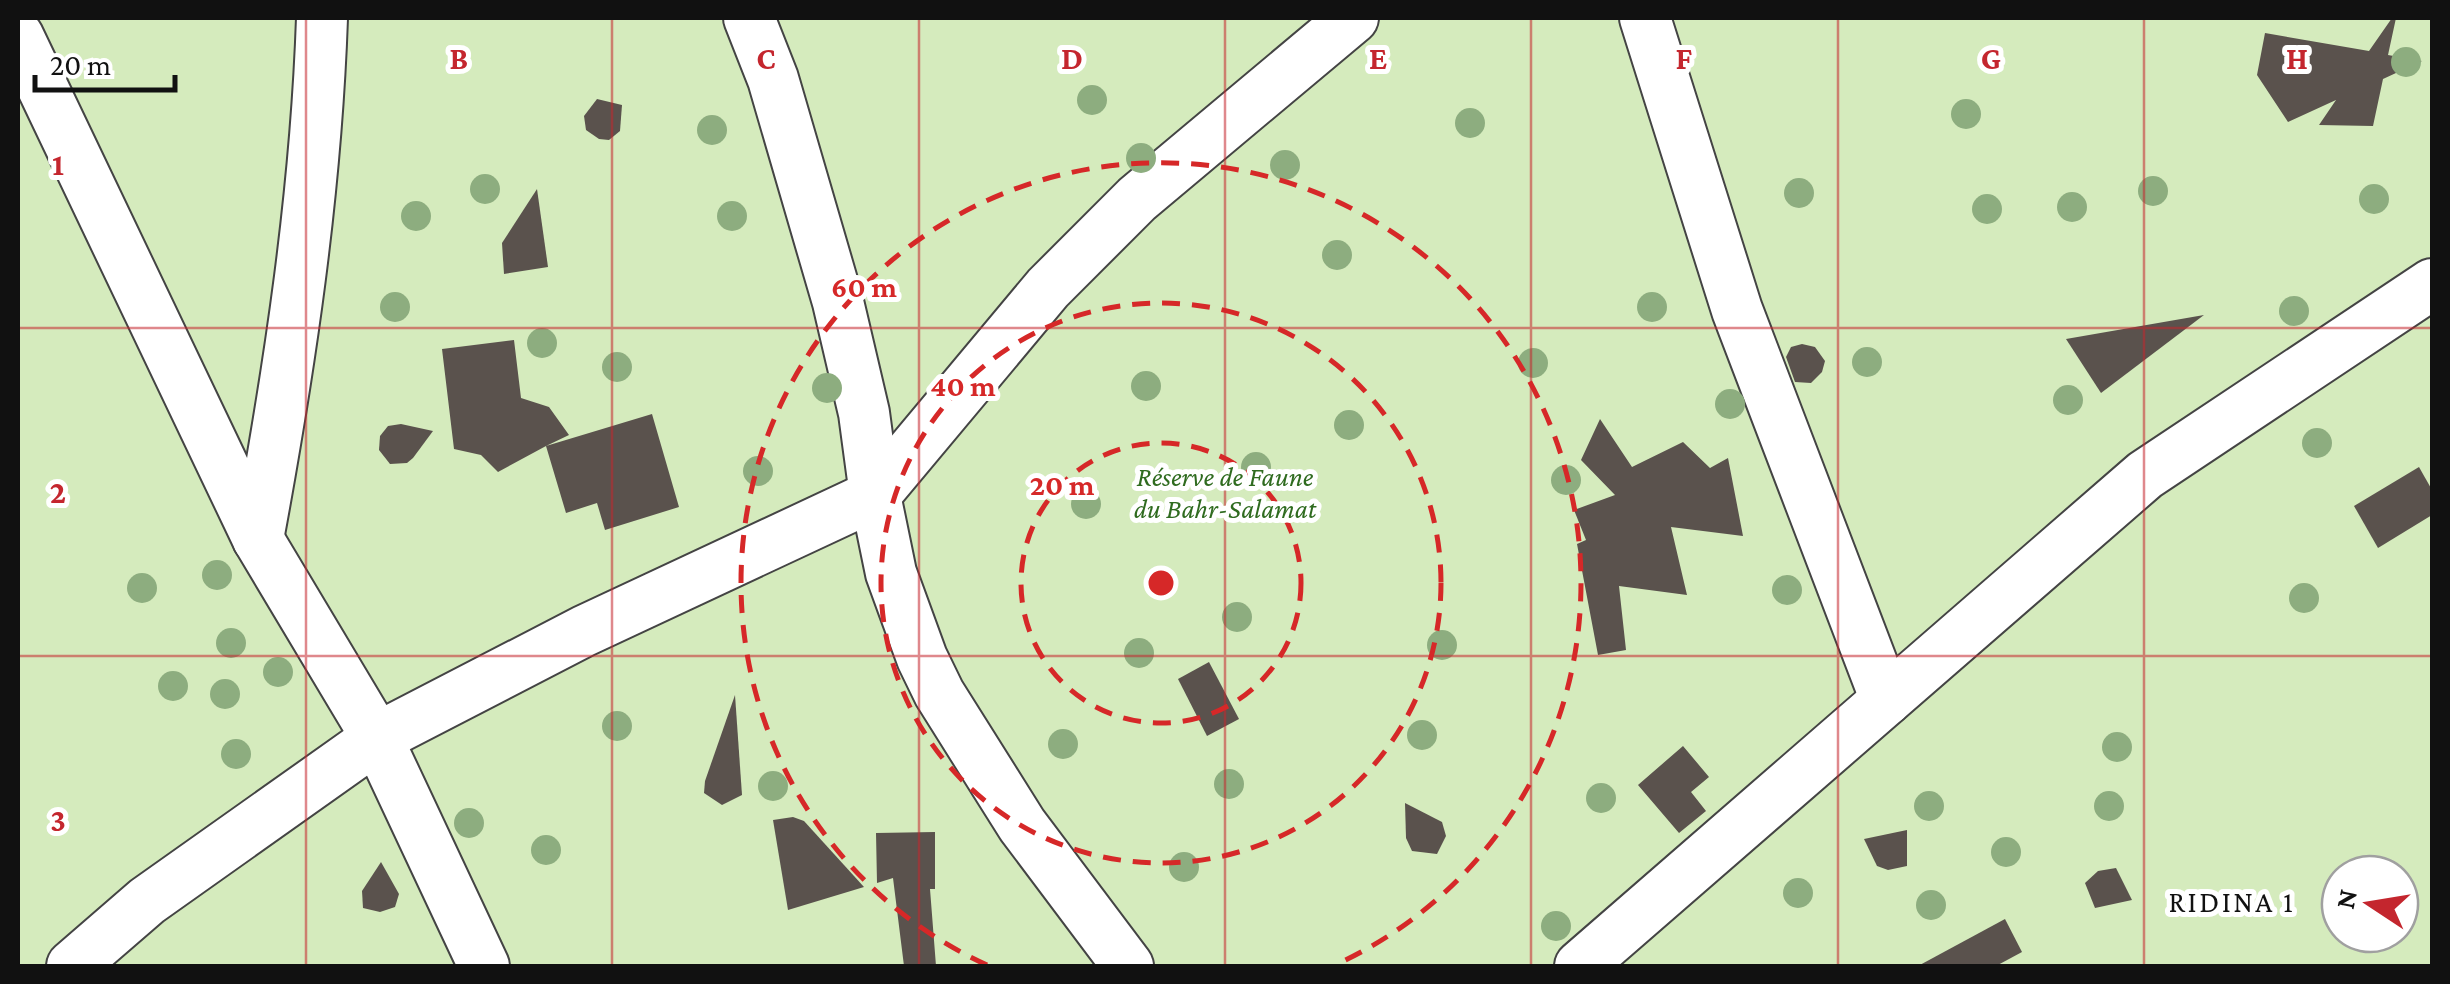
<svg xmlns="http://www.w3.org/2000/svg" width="2450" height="984" viewBox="0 0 2450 984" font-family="'Crimson Pro',serif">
	<rect width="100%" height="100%" fill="#fffdf5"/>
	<!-- green -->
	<path fill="#d5ebbd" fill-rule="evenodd" d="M 18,18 L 2432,18 L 2432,966 L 18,966 ZM 2340,874 L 2400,874 L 2400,934 L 2340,934 Z"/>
	<!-- building -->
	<g fill="#5a524d">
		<polygon points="2392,18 2396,18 2388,55 2422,61 2383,79 2373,126 2319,125 2336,100 2288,122 2257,75 2265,33 2369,51"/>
		<polygon points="597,99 622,105 620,131 609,140 599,139 586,130 584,116"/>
		<polygon points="537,189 548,267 504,274 502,243"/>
		<polygon points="2204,315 2101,393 2066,339"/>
		<polygon points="514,340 521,398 549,407 569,435 546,446 652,414 679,507 605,530 597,503 566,513 546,446 498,472 481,455 454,449 442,349"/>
		<polygon points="1802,344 1815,347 1825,361 1822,372 1811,383 1795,382 1786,357 1791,347"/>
		<polygon points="1600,419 1632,467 1683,442 1710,468 1728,458 1743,536 1671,527 1687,595 1619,586 1626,650 1598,655 1577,544 1586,540 1574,510 1615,495 1581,460"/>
		<polygon points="401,424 433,431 413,458 407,463 390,464 379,450 380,436 388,426"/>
		<polygon points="2419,467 2432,490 2432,515 2378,548 2354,506"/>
		<polygon points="1209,662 1239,719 1207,736 1178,679"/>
		<polygon points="735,695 742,795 722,805 704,793 705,781"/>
		<polygon points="1683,746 1709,777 1691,792 1706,811 1679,833 1638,785"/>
		<polygon points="1405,803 1442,822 1446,836 1437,854 1412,851 1406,838"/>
		<polygon points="793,817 804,821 864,887 788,910 773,820"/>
		<polygon points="1907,830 1907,866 1888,870 1877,866 1864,839"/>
		<polygon points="935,832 935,889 930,889 936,966 904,966 893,878 877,883 876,833"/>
		<polygon points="381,862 399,894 395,907 380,912 363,908 362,891"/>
		<polygon points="2116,868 2132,900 2095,908 2085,883 2098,871"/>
		<polygon points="2005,919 2022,952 1996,966 1918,966"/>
	</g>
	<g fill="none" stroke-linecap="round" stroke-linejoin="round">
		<defs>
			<g id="minor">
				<polyline points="749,18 773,79 838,302 864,413 875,495 891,573 922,658 939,693 1022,825 1128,966"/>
				<polyline points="1645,18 1737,310 1886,700"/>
				<polyline points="18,36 258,539 377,738 484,966"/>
				<path d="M 258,539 C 290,366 316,193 322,18"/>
				<polyline points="72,966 147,901 377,738 584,631 875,495 1048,288 1137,199 1353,18"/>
				<polyline points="1580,966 2145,475 2432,284"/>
			</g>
		</defs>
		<!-- minor casing -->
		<use href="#minor" stroke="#444" stroke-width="54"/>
		<!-- minor -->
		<use href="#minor" stroke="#fff" stroke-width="50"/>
	</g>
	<!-- trees -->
	<g fill="#8dad7f">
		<circle cx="2406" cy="62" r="15"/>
		<circle cx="1092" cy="100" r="15"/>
		<circle cx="1966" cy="114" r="15"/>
		<circle cx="1470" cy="123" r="15"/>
		<circle cx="712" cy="130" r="15"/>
		<circle cx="1141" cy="158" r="15"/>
		<circle cx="1285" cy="165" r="15"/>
		<circle cx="485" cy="189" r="15"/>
		<circle cx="2153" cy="191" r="15"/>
		<circle cx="1799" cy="193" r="15"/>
		<circle cx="2374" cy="199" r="15"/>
		<circle cx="2072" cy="207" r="15"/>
		<circle cx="1987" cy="209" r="15"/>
		<circle cx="416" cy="216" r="15"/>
		<circle cx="732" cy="216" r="15"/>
		<circle cx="1337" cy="255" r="15"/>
		<circle cx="395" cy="307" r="15"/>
		<circle cx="1652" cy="307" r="15"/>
		<circle cx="2294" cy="311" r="15"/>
		<circle cx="542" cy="343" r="15"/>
		<circle cx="1867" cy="362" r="15"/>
		<circle cx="1533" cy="363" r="15"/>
		<circle cx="617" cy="367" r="15"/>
		<circle cx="1146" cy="386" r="15"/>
		<circle cx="827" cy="388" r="15"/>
		<circle cx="2068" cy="400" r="15"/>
		<circle cx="1730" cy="404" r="15"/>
		<circle cx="1349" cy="425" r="15"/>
		<circle cx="2317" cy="443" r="15"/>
		<circle cx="1256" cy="467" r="15"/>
		<circle cx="758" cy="471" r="15"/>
		<circle cx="1566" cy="480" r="15"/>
		<circle cx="1086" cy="504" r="15"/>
		<circle cx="217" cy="575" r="15"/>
		<circle cx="142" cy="588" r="15"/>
		<circle cx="1787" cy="590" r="15"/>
		<circle cx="2304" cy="598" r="15"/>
		<circle cx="1237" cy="617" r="15"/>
		<circle cx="231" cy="643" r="15"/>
		<circle cx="1442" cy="645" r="15"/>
		<circle cx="1139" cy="653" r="15"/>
		<circle cx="278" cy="672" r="15"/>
		<circle cx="173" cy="686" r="15"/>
		<circle cx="225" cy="694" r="15"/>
		<circle cx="617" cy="726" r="15"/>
		<circle cx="1422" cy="735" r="15"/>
		<circle cx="1063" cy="744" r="15"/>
		<circle cx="2117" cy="747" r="15"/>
		<circle cx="236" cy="754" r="15"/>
		<circle cx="1229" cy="784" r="15"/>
		<circle cx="773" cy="786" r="15"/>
		<circle cx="1601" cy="798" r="15"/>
		<circle cx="1929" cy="806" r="15"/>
		<circle cx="2109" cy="806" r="15"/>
		<circle cx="469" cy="823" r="15"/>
		<circle cx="546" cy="850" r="15"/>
		<circle cx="2006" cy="852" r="15"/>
		<circle cx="1184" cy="867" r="15"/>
		<circle cx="1798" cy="893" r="15"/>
		<circle cx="1931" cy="905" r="15"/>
		<circle cx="1556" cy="926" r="15"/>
	</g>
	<!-- grid -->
	<path fill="none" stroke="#c4262e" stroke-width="2.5" stroke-opacity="0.55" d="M 306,18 L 306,966M 612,18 L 612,966M 919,18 L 919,966M 1225,18 L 1225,966M 1531,18 L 1531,966M 1838,18 L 1838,966M 2144,18 L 2144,966M 18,328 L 2432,328M 18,656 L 2432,656"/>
	<!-- distance rings -->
	<g fill="none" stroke="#d62828" stroke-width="5" stroke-dasharray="18 12">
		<circle cx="1161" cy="583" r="140"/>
		<circle cx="1161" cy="583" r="280"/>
		<path d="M987 965A420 420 0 1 1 1335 965"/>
	</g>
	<g text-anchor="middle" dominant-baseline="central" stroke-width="10" stroke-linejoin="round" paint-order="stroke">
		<!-- park labels -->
		<g font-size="28" font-style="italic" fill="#2f6b1f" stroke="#fff">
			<text x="1225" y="476">Réserve de Faune<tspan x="1225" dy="32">du Bahr-Salamat</tspan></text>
		</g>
		<!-- neighbourhood labels -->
		<g font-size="30" letter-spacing="2.5" fill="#111" stroke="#fff">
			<text x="2232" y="901">RIDINA 1</text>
		</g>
	</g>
	<g font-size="32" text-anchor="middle" font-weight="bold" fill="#c4262e" stroke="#fff" stroke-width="10" stroke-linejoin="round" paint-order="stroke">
		<text x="459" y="69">B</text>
		<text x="766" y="69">C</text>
		<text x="1072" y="69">D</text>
		<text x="1378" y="69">E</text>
		<text x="1684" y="69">F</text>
		<text x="1991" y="69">G</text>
		<text x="2297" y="69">H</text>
		<text x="58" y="175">1</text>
		<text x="58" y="503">2</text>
		<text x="58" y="831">3</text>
	</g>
	<circle cx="1161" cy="583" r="15" fill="#d62828" stroke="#fff" stroke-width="5"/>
	<g font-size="30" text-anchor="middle" font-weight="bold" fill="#d62828" stroke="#fff" stroke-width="10" stroke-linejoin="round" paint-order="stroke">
		<text x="864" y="297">60 m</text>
		<text x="963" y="396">40 m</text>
		<text x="1062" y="495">20 m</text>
	</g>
	<!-- border -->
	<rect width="2450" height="984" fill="none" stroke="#111111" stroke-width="40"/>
	<!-- north arrow -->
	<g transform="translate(2370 904) rotate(282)"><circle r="48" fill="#ffffff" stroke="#a0a0a0" stroke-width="2.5"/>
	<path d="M0-8L18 38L0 25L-18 38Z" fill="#c4262e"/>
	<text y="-15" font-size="28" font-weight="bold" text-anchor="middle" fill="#111111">N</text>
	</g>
	<!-- scale -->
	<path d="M35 75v15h140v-15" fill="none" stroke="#111111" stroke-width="5"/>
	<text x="50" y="75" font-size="30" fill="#111111" stroke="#ffffff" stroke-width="8" paint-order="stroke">20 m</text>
</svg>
